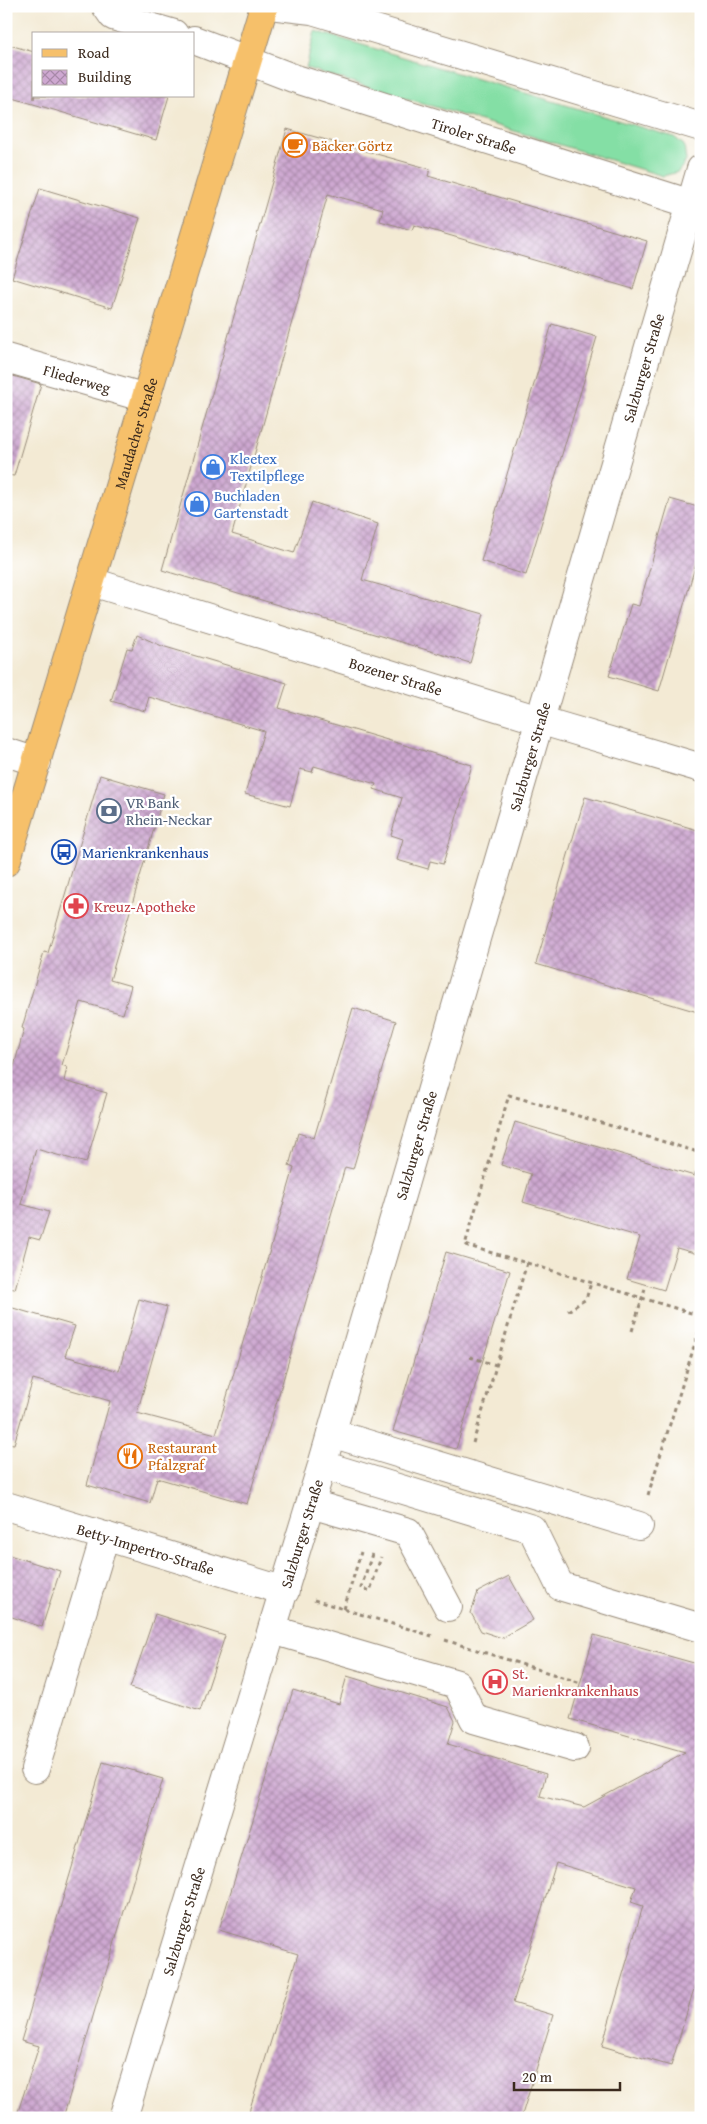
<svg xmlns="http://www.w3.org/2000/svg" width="707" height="2124" viewBox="0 0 707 2124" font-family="'Gentium Book Plus',serif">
	<defs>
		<pattern id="building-cross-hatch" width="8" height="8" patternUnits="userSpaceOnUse" patternTransform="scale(1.25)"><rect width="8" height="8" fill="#cea8d1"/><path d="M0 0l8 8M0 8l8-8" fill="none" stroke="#a889a9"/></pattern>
	</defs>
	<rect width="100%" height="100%" fill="#fff"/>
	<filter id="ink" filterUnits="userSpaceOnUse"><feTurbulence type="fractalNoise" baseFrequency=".02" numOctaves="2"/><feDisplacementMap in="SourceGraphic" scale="10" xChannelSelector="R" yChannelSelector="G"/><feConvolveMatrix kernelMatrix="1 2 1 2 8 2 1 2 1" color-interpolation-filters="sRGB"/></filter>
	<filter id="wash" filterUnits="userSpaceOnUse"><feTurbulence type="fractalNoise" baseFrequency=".0096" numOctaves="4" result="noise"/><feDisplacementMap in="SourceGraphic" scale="20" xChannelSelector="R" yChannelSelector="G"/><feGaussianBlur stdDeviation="1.12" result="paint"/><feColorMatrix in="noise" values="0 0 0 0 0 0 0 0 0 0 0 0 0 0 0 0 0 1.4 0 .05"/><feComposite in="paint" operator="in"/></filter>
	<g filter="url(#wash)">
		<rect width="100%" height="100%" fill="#f3ead4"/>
		<!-- grass -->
		<polygon fill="#84dfa5" stroke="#608462" points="315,31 674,137 684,145 686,161 678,172 663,176 306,68"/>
		<g id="blocks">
			<!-- building -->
			<g fill="url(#building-cross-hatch)">
				<polygon points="6,44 34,52 34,99 34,96 169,96 156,140 6,96"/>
				<polygon points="287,129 430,169 428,176 647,241 633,289 414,225 412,230 380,221 383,209 328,194 232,534 294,553 312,502 378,524 362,580 484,614 470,663 162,570"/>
				<polygon points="40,188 140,218 112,308 12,278"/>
				<polygon points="552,324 597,337 526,575 481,561"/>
				<polygon points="6,374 41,384 14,476 6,475"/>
				<polygon points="670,499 701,508 701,546 659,691 609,676 631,604 639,606"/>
				<polygon points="137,635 162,646 287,683 279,708 472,765 443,864 430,861 428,869 397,860 403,839 391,835 402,798 374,789 376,784 314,766 312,772 300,769 290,806 245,794 264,731 149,697 145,711 111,701 127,648 132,649"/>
				<polygon points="100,775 164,794 110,980 131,986 123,1014 81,1002 62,1065 67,1067 64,1081 107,1093 86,1163 36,1149 21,1204 49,1212 40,1240 29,1237 15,1289 6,1288 6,1096 24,1029 22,1028 44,952 48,953"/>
				<polygon points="585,797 701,831 701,1013 536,964"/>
				<polygon points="353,1008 396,1021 353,1169 345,1167 247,1504 157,1478 150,1503 87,1485 110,1401 33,1379 14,1444 6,1443 6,1306 75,1326 65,1356 119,1371 139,1299 167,1307 137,1413 216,1434 294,1168 289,1166 298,1133 314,1138"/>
				<polygon points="515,1122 701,1178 701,1255 677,1248 664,1290 627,1279 640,1237 523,1202 531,1174 501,1165"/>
				<polygon points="446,1252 510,1271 456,1449 393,1431"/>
				<polygon points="6,1554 60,1571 42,1627 6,1615"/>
				<polygon points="509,1576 533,1620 502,1638 481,1631 471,1613 478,1592"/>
				<polygon points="155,1614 225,1636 200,1711 130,1688"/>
				<polygon points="594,1635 701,1665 701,1965 671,2066 602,2046 643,1906 631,1902 636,1887 556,1863 513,2003 553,2015 521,2118 247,2118 298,1954 219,1930 293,1690 339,1704 347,1676 448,1707 455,1721 448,1744 546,1774 540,1796 584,1807 685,1752 570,1719"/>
				<polygon points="103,1762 163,1779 63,2118 16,2118 39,2046 21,2041"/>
			</g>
		</g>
	</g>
	<g filter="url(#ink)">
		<use href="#blocks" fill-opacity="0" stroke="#978a79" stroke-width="1"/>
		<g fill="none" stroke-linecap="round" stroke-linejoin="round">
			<defs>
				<g id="minor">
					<polyline points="106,6 113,16 174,34"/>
					<polyline points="278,6 312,10 701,127"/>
					<path id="s1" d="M 194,40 L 293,78 L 701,207"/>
					<path id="s2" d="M 6,358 L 146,398"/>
					<path id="s3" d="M 92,582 L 539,720 L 701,768"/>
					<polyline points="6,752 37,762"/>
					<polyline points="331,1433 639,1526"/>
					<polyline points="322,1465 532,1529 560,1586 701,1628"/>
					<polyline points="311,1504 408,1532 448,1607"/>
					<path id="s4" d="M 6,1506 L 285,1591"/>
					<polyline points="273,1630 457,1684 474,1719 575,1748"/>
					<polyline points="35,1769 105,1536"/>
					<path id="s5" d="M 123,2118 L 322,1465 L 701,169"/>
				</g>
				<g id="major">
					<path id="s6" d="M 6,862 L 264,6"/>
				</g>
			</defs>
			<!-- minor casing -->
			<use href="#minor" stroke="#978a79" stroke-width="30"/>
			<!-- major casing -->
			<use href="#major" stroke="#978a79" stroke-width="30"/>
			<!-- path -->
			<g stroke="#978a79" stroke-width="3" stroke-dasharray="4 4" stroke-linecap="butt">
				<polyline points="695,1176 701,1159"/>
				<polyline points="527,1263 701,1316"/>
				<polyline points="568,1311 586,1299 591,1283"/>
				<polyline points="632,1331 646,1285"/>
				<polyline points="470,1357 496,1365"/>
				<polyline points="473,1443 527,1263 465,1245 509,1095 701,1153"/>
				<polyline points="648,1495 701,1324"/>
				<polyline points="372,1554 361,1588 370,1591 381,1557"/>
				<polyline points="314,1600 432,1636"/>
				<polyline points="344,1609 361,1552"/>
				<polyline points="445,1640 581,1683"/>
			</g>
			<!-- minor -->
			<use href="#minor" stroke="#fff" stroke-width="28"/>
			<!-- major -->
			<use href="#major" stroke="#f6c06b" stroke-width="28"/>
		</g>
	</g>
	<!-- icons -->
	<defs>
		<symbol id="cafe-ring" viewBox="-11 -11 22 22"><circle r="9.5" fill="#fff" stroke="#e8710a" stroke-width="1.5"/><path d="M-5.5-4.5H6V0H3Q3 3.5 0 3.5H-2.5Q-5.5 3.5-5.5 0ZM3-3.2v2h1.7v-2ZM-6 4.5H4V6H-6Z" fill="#e8710a"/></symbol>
		<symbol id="shop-ring" viewBox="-11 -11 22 22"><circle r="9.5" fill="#fff" stroke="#3f7fe0" stroke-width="1.5"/><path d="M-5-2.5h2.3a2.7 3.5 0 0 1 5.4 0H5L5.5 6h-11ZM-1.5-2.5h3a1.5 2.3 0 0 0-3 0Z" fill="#3f7fe0"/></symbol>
		<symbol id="bank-ring" viewBox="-11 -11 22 22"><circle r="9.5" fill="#fff" stroke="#5c6f8a" stroke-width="1.5"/><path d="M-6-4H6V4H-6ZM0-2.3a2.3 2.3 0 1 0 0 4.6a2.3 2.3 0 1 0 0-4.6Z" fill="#5c6f8a"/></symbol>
		<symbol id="bus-ring" viewBox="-11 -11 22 22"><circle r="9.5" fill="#fff" stroke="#1a4fb4" stroke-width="1.5"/><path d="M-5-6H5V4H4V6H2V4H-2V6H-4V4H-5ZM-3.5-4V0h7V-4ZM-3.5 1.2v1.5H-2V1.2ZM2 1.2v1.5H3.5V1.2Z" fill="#1a4fb4"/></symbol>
		<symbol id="pharmacy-ring" viewBox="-11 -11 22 22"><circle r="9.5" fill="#fff" stroke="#e0444e" stroke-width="1.5"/><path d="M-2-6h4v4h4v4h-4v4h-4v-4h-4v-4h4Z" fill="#e0444e"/></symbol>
		<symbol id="restaurant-ring" viewBox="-11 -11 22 22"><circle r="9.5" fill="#fff" stroke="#e8710a" stroke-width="1.5"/><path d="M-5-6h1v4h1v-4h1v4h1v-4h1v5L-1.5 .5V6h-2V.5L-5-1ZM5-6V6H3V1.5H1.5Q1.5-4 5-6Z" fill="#e8710a"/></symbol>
		<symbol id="hospital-ring" viewBox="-11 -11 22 22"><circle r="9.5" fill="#fff" stroke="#e0444e" stroke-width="1.5"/><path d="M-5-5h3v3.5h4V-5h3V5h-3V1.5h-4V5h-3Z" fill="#e0444e"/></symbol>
	</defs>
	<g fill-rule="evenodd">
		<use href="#cafe-ring" x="281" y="131" width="28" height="28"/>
		<use href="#shop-ring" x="199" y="453" width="28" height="28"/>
		<use href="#shop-ring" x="183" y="490" width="28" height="28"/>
		<use href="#bank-ring" x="95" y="797" width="28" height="28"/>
		<use href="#bus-ring" x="50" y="838" width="28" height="28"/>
		<use href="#pharmacy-ring" x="62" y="892" width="28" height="28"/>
		<use href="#restaurant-ring" x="116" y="1442" width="28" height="28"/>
		<use href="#hospital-ring" x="481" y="1668" width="28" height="28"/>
	</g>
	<g text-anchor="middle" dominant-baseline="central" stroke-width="4.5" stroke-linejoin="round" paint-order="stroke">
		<!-- street labels -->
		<g font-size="15" fill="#3b2a1e" stroke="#fff">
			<text stroke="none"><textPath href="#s1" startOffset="296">Tiroler Straße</textPath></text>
			<text stroke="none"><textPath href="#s5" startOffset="1826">Salzburger Straße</textPath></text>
			<text stroke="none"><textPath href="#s2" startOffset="74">Fliederweg</textPath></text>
			<text stroke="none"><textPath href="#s6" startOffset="448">Maudacher Straße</textPath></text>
			<text stroke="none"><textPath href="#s3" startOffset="318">Bozener Straße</textPath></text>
			<text stroke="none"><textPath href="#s5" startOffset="1421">Salzburger Straße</textPath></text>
			<text stroke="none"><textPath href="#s5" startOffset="1016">Salzburger Straße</textPath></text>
			<text stroke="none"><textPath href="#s5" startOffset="611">Salzburger Straße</textPath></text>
			<text stroke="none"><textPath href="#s4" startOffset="146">Betty-Impertro-Straße</textPath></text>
			<text stroke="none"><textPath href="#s5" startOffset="206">Salzburger Straße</textPath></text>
		</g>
		<!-- food labels -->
		<g font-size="15" fill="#c56008" stroke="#fff" text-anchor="start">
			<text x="312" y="145">Bäcker Görtz</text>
			<text x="148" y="1447">Restaurant<tspan x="148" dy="17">Pfalzgraf</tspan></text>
		</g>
		<!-- shop labels -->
		<g font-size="15" fill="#366cbe" stroke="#fff" text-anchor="start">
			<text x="230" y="458">Kleetex<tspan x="230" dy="17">Textilpflege</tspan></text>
			<text x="214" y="495">Buchladen<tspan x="214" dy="17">Gartenstadt</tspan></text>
		</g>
		<!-- service labels -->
		<g font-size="15" fill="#4e5e75" stroke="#fff" text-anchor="start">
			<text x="126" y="802">VR Bank<tspan x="126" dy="17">Rhein-Neckar</tspan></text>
		</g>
		<!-- transit labels -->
		<g font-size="15" fill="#164399" stroke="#fff" text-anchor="start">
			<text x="82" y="852">Marienkrankenhaus</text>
		</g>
		<!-- health labels -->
		<g font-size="15" fill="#be3a42" stroke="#fff" text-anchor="start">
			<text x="94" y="906">Kreuz-Apotheke</text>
			<text x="512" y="1673">St.<tspan x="512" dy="17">Marienkrankenhaus</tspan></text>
		</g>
	</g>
	<!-- margin -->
	<rect width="707" height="2124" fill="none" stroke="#fff" stroke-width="25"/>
	<!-- legend -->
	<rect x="32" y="32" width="162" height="65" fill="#ffffff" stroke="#b1aaa5"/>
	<rect x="42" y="49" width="25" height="8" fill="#f6c06b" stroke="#b1aaa5"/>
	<text x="78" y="58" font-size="15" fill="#3b2a1e">Road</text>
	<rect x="42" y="70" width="25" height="15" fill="url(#building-cross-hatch)" stroke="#b1aaa5"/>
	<text x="78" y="82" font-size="15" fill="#3b2a1e">Building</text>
	<!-- scale -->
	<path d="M514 2082v8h106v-8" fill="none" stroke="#3b2a1e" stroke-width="2.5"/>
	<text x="522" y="2082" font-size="15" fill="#3b2a1e" stroke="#ffffff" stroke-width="4" paint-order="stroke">20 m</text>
</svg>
